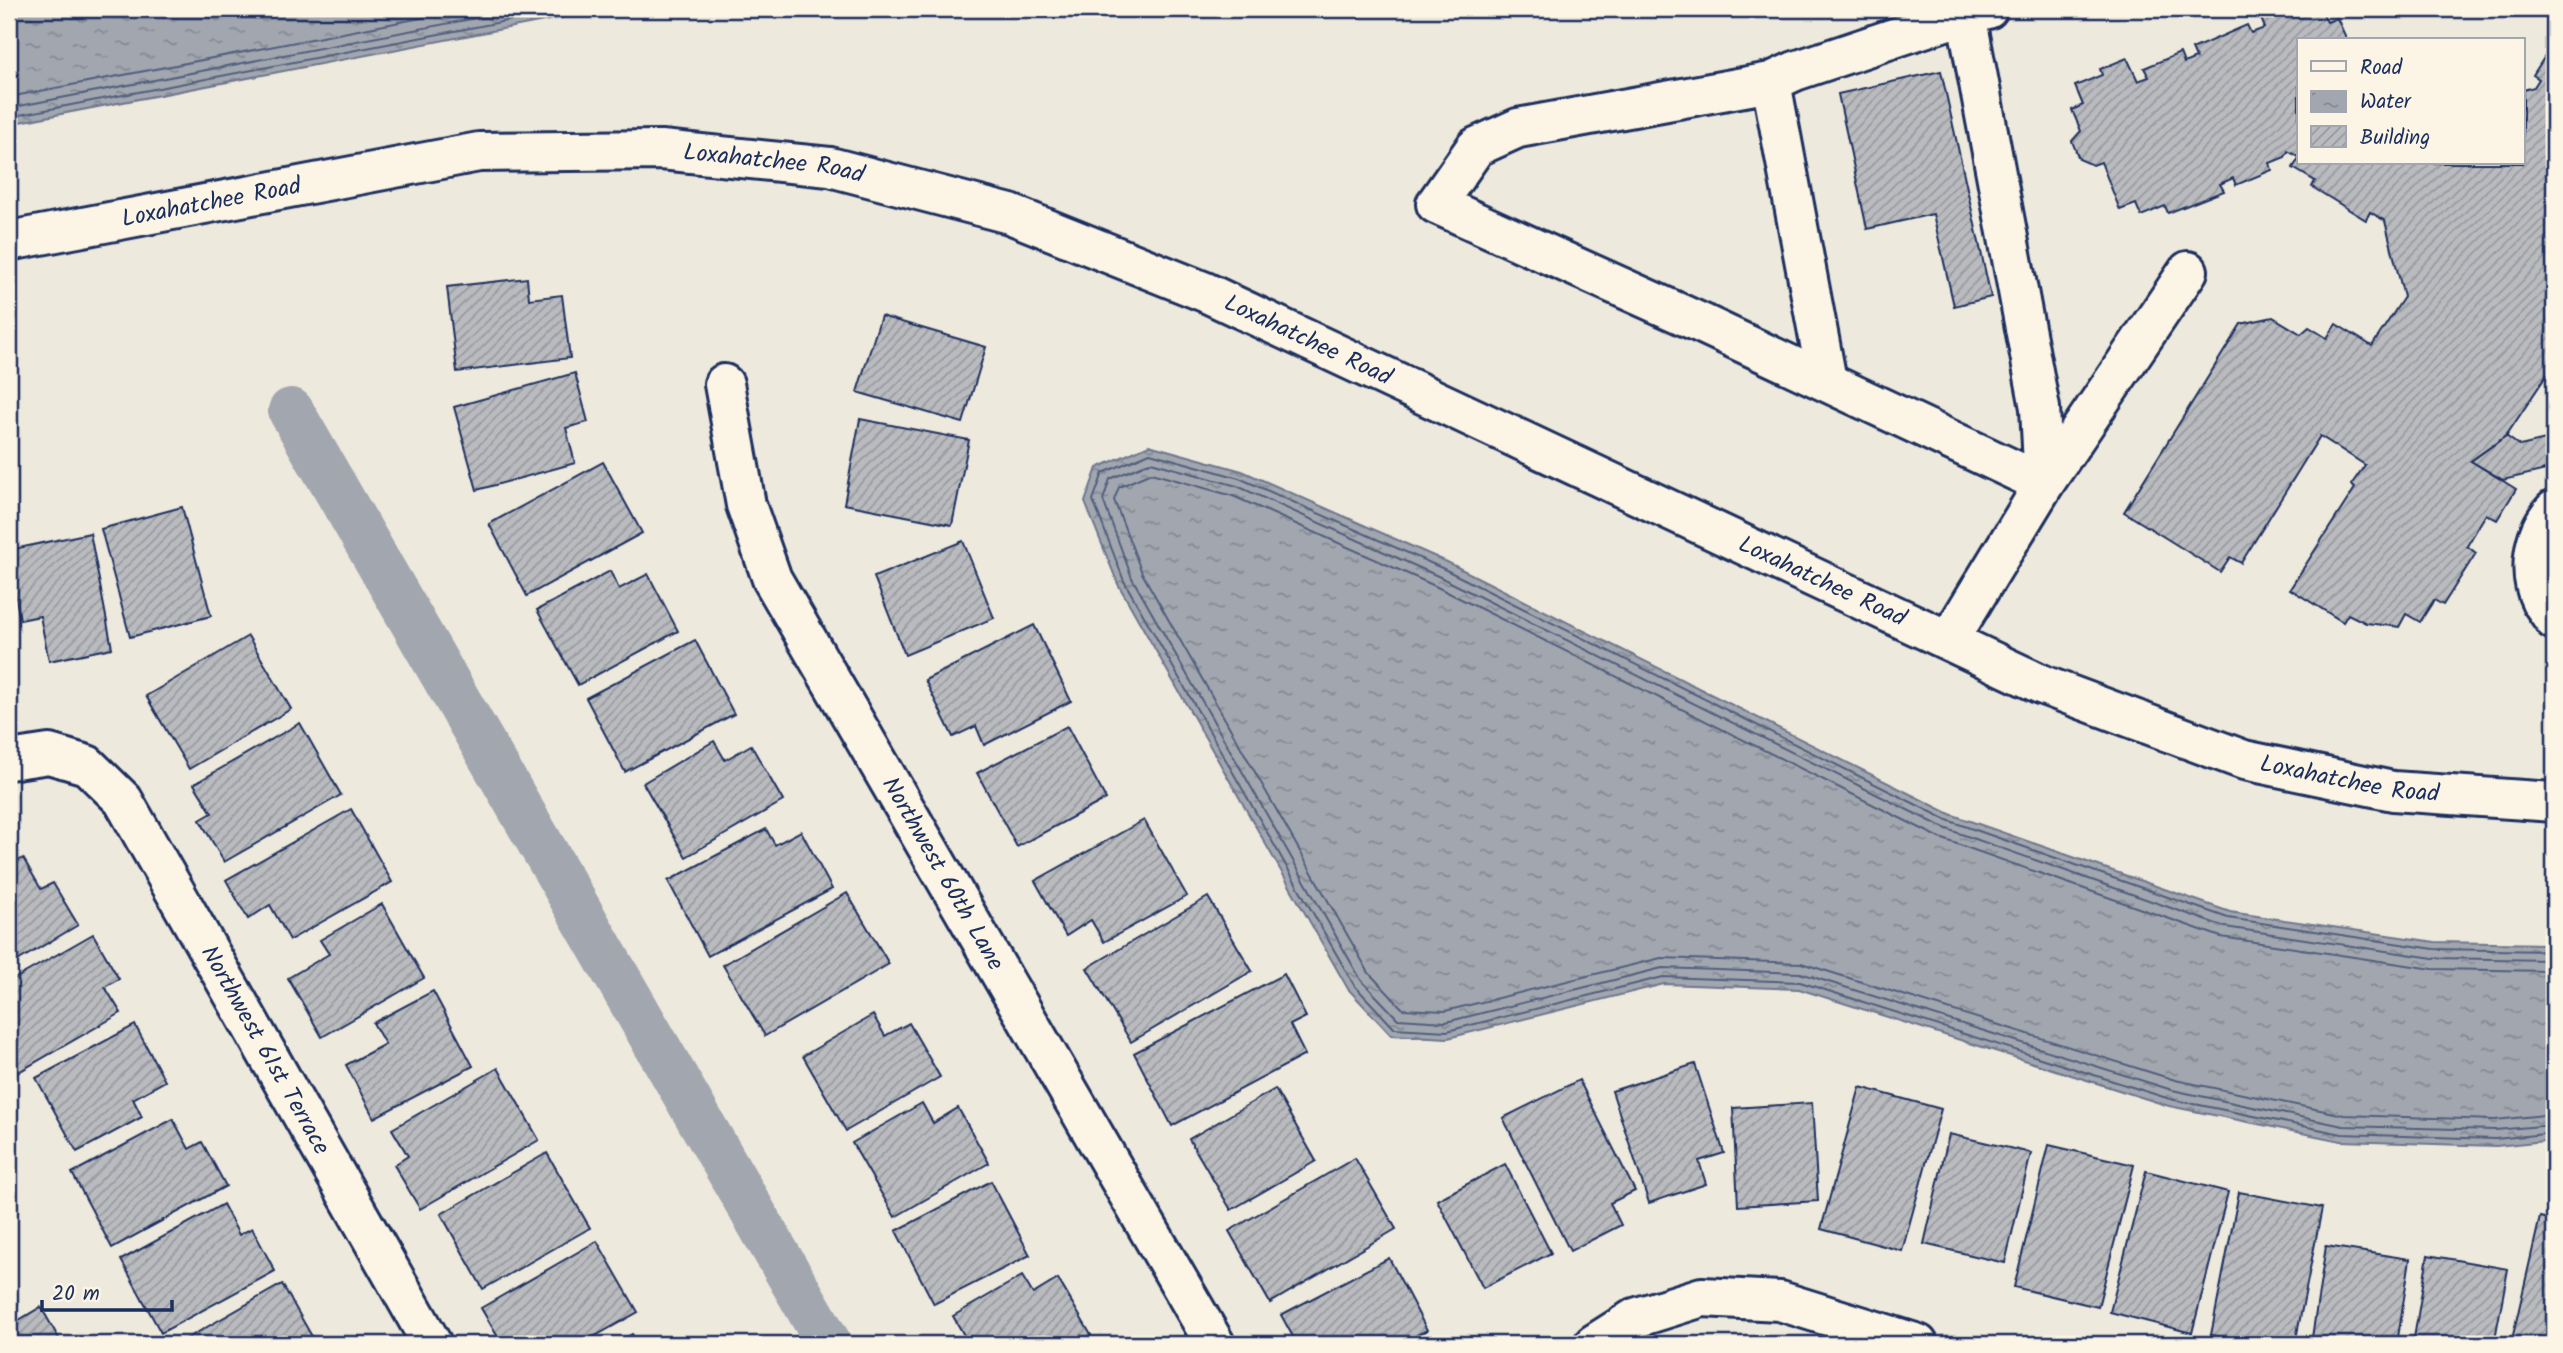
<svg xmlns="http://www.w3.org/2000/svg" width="2563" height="1353" viewBox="0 0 2563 1353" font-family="Kalam,sans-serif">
	<defs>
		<pattern id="water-ripples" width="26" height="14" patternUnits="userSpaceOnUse" patternTransform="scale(1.75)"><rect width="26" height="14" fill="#a2a7af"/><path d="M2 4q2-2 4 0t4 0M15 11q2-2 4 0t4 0" fill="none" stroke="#838892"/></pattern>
		<pattern id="building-hatch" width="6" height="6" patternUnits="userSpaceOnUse" patternTransform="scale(1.75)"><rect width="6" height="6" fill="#babbbe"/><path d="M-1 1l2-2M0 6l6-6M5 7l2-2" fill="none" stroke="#96989e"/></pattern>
	</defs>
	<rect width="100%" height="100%" fill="#eee9dd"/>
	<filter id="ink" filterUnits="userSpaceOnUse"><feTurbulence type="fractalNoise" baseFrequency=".0143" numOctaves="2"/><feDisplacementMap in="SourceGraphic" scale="14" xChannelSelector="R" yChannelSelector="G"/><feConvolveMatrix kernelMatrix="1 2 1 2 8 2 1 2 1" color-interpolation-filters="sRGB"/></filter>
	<g filter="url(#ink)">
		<!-- water -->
		<g fill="url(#water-ripples)" stroke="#6c778f" stroke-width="2">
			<polygon points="9,9 606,9 9,124"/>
			<polygon points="1149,445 1242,471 1447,562 1950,814 2230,912 2435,942 2554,944 2554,1140 2496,1146 2341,1141 2169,1106 1799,989 1664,984 1448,1038 1391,1035 1348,989 1118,584 1085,502 1097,468"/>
		</g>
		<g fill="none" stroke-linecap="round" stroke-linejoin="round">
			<!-- shore -->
			<g stroke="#515f7e" stroke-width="2">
				<polyline points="9,97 468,9"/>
				<polyline points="9,108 523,9"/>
				<polyline points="9,117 569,9"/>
				<polyline points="2554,951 2434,949 2228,918 1947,820 1444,569 1239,478 1150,453 1103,473 1093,500 1124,581 1354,985 1394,1028 1447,1031 1663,977 1800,982 2170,1099 2342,1134 2495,1139 2554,1133"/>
				<polyline points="2554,960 2433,958 2225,927 1944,828 1440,577 1237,486 1151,462 1110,479 1103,500 1132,578 1361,980 1398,1019 1446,1022 1662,968 1800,973 2172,1090 2343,1126 2495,1130 2554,1125"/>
				<polyline points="2554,971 2433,969 2221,937 1940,838 1435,586 1233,496 1151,473 1119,487 1114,500 1142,573 1369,973 1403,1009 1445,1011 1661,958 1801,963 2175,1080 2344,1115 2495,1120 2554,1114"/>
			</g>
			<!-- canal -->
			<polyline stroke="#a2a7af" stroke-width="46" points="291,411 829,1344"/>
		</g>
		<!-- building -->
		<g fill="url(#building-hatch)" stroke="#1b2f5e" stroke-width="2">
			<polygon points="2257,9 2327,9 2323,14 2327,22 2337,18 2347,40 2299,40 2299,157 2288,151 2285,157 2270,163 2272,170 2236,185 2233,178 2220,184 2224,191 2168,213 2165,206 2141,216 2136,204 2120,210 2101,162 2093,165 2079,159 2072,141 2081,131 2072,110 2083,105 2075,86 2102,75 2100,69 2127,58 2138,81 2149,77 2144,68 2180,53 2184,63 2196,58 2192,49 2247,25 2251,33 2265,28"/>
			<polygon points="2554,42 2554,374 2546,376 2506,436 2471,461 2516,489 2497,520 2486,514 2467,546 2476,553 2443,605 2434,600 2420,622 2406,614 2399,627 2366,623 2348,614 2343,622 2290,589 2355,488 2351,485 2365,465 2320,436 2241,563 2230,557 2220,572 2124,512 2241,324 2273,317 2301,334 2309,327 2327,338 2336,324 2372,346 2404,297 2385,221 2370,212 2366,220 2312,187 2315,181 2293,168 2299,158 2299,163 2523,163 2523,90 2534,87 2539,79 2533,75"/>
			<polygon points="1941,71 1991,297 1954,306 1933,214 1867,229 1838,94"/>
			<polygon points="527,278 529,299 562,295 570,358 457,372 447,287"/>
			<polygon points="881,316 986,347 963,423 857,392"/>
			<polygon points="575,373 588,422 566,428 575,463 477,490 454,407"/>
			<polygon points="860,419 969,440 952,525 844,504"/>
			<polygon points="2506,436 2520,446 2554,438 2554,468 2503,480 2471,461"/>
			<polygon points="603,462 642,533 527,596 489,524"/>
			<polygon points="182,507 211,616 130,637 101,529"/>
			<polygon points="90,533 112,648 49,661 40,616 20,620 9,562 9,550"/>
			<polygon points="963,541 994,618 905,655 874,577"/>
			<polygon points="610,571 619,589 648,574 678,631 578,685 537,610"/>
			<polygon points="1034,625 1071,701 984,745 976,726 953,737 925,680"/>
			<polygon points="248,636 291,709 189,769 146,696"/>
			<polygon points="695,640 734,714 625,772 586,698"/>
			<polygon points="300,723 341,795 224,862 200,820 212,813 194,784"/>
			<polygon points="1067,726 1106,799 1017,847 977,773"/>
			<polygon points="714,741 725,760 751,745 783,801 686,857 643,783"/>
			<polygon points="351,809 392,882 290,940 270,905 248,919 226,880"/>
			<polygon points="1144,820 1187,896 1104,942 1091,920 1066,936 1035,881"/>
			<polygon points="766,829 775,845 801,831 832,889 708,956 668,881"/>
			<polygon points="23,858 41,889 53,883 78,925 9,966 9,866"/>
			<polygon points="847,893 889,964 765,1036 723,965"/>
			<polygon points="1208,897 1252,971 1131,1042 1087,968"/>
			<polygon points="382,904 424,978 322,1037 288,978 329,954 320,940"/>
			<polygon points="93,934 119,979 105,987 121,1013 15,1074 9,1063 9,982"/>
			<polygon points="1284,974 1306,1017 1290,1025 1305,1055 1172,1126 1134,1053"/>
			<polygon points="433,991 473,1066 374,1118 346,1065 385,1044 373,1023"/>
			<polygon points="873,1015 885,1036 909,1023 940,1077 846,1131 803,1056"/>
			<polygon points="135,1025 165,1081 133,1099 142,1117 77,1152 36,1078"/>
			<polygon points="1695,1064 1724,1153 1699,1161 1706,1184 1649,1203 1612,1091"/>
			<polygon points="498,1068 539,1140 420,1209 394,1165 408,1156 392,1129"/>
			<polygon points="1579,1080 1635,1191 1610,1203 1621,1225 1570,1251 1503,1118"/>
			<polygon points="1860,1087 1941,1109 1902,1251 1821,1229"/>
			<polygon points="1275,1089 1316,1161 1231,1210 1189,1139"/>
			<polygon points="922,1103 933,1123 958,1108 989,1163 895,1217 852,1143"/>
			<polygon points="1812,1103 1818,1201 1738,1206 1733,1108"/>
			<polygon points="173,1119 189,1149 202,1142 226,1186 112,1248 72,1173"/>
			<polygon points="1949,1134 2031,1153 2005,1263 1924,1244"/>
			<polygon points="2049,1145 2134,1165 2098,1307 2014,1287"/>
			<polygon points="547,1153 590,1228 483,1289 441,1214"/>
			<polygon points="1355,1158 1396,1229 1270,1303 1229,1231"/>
			<polygon points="1505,1164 1551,1253 1483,1288 1437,1200"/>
			<polygon points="2146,1171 2228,1192 2192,1333 2110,1312"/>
			<polygon points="991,1181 1030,1255 934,1304 896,1231"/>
			<polygon points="2239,1192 2322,1208 2295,1344 2260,1344 2211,1335"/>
			<polygon points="223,1204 239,1235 252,1228 275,1271 161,1333 121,1260"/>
			<polygon points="2540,1217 2554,1220 2554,1344 2511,1344"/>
			<polygon points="597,1241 638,1312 581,1344 502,1344 481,1308"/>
			<polygon points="2326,1246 2410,1259 2397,1344 2311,1344"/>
			<polygon points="2428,1255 2508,1269 2494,1344 2413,1344"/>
			<polygon points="1389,1258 1427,1330 1400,1344 1297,1344 1281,1315"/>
			<polygon points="1022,1276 1033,1294 1058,1279 1091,1335 1074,1344 969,1344 953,1316"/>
			<polygon points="282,1284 314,1340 306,1344 189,1344 186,1339"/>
			<polygon points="9,1288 18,1304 9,1309"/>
			<polygon points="41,1307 62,1344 9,1344 9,1326"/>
			<polygon points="632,1334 638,1344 614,1344"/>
		</g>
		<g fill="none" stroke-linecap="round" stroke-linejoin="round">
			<defs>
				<g id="minor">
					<polyline points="1966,14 2040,408 2044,484 1703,324 1436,204 1476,147 1518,128 1771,82 1795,71 1966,14 1988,9"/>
					<polyline points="1771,82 1827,381"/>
					<path id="s1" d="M 724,384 L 746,505 L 772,579 L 1215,1344"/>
					<path d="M 2554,510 C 2533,533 2527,573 2541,601 C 2545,607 2550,614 2554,620"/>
					<polyline points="1949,640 2044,484 2188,271"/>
					<path id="s2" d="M 9,760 L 49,754 L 87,765 L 123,800 L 432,1344"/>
					<polyline points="1594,1344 1635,1318 1702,1297 1780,1301 1918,1344"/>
				</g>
				<g id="major">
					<path id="s3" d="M 9,241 L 479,152 L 661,150 L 830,167 L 1010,214 L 1205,292 L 2043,685 L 2244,760 L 2393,791 L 2554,802"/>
				</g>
			</defs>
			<!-- minor casing -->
			<use href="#minor" stroke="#1b2f5e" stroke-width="44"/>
			<!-- major casing -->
			<use href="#major" stroke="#1b2f5e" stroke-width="44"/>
			<!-- minor -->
			<use href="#minor" stroke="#fcf5e5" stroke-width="38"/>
			<!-- major -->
			<use href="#major" stroke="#fcf5e5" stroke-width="38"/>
		</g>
	</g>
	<g text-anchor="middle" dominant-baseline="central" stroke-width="7" stroke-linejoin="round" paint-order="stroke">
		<!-- street labels -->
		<g font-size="24" fill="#1b2f5e" stroke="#fcf5e5">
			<text stroke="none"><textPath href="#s3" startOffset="774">Loxahatchee Road</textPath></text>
			<text stroke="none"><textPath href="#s3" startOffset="206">Loxahatchee Road</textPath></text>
			<text stroke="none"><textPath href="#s3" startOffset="1340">Loxahatchee Road</textPath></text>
			<text stroke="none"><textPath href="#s3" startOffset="1908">Loxahatchee Road</textPath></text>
			<text stroke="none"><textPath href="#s3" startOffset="2474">Loxahatchee Road</textPath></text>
			<text stroke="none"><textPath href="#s1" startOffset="542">Northwest 60th Lane</textPath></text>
			<text stroke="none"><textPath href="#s2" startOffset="418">Northwest 61st Terrace</textPath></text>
		</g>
	</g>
	<!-- margin -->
	<rect width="2563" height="1353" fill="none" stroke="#fcf5e5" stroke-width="35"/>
	<rect x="18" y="18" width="2528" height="1318" fill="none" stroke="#1b2f5e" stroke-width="2.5" filter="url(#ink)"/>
	<!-- legend -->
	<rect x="2297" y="38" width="228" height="126" fill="#fcf5e5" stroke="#a2a6af" stroke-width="2"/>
	<rect x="2311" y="61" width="35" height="10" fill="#fcf5e5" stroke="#a2a6af" stroke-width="2"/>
	<text x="2360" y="74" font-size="21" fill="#1b2f5e">Road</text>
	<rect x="2311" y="91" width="35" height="21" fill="url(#water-ripples)" stroke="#a2a6af" stroke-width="2"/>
	<text x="2360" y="108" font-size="21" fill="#1b2f5e">Water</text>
	<rect x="2311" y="126" width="35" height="21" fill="url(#building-hatch)" stroke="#a2a6af" stroke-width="2"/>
	<text x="2360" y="144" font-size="21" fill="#1b2f5e">Building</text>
	<!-- scale -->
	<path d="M42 1300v10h130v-10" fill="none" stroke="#1b2f5e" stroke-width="3.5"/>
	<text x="52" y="1300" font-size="21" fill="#1b2f5e" stroke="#fcf5e5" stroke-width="5" paint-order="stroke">20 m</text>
</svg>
